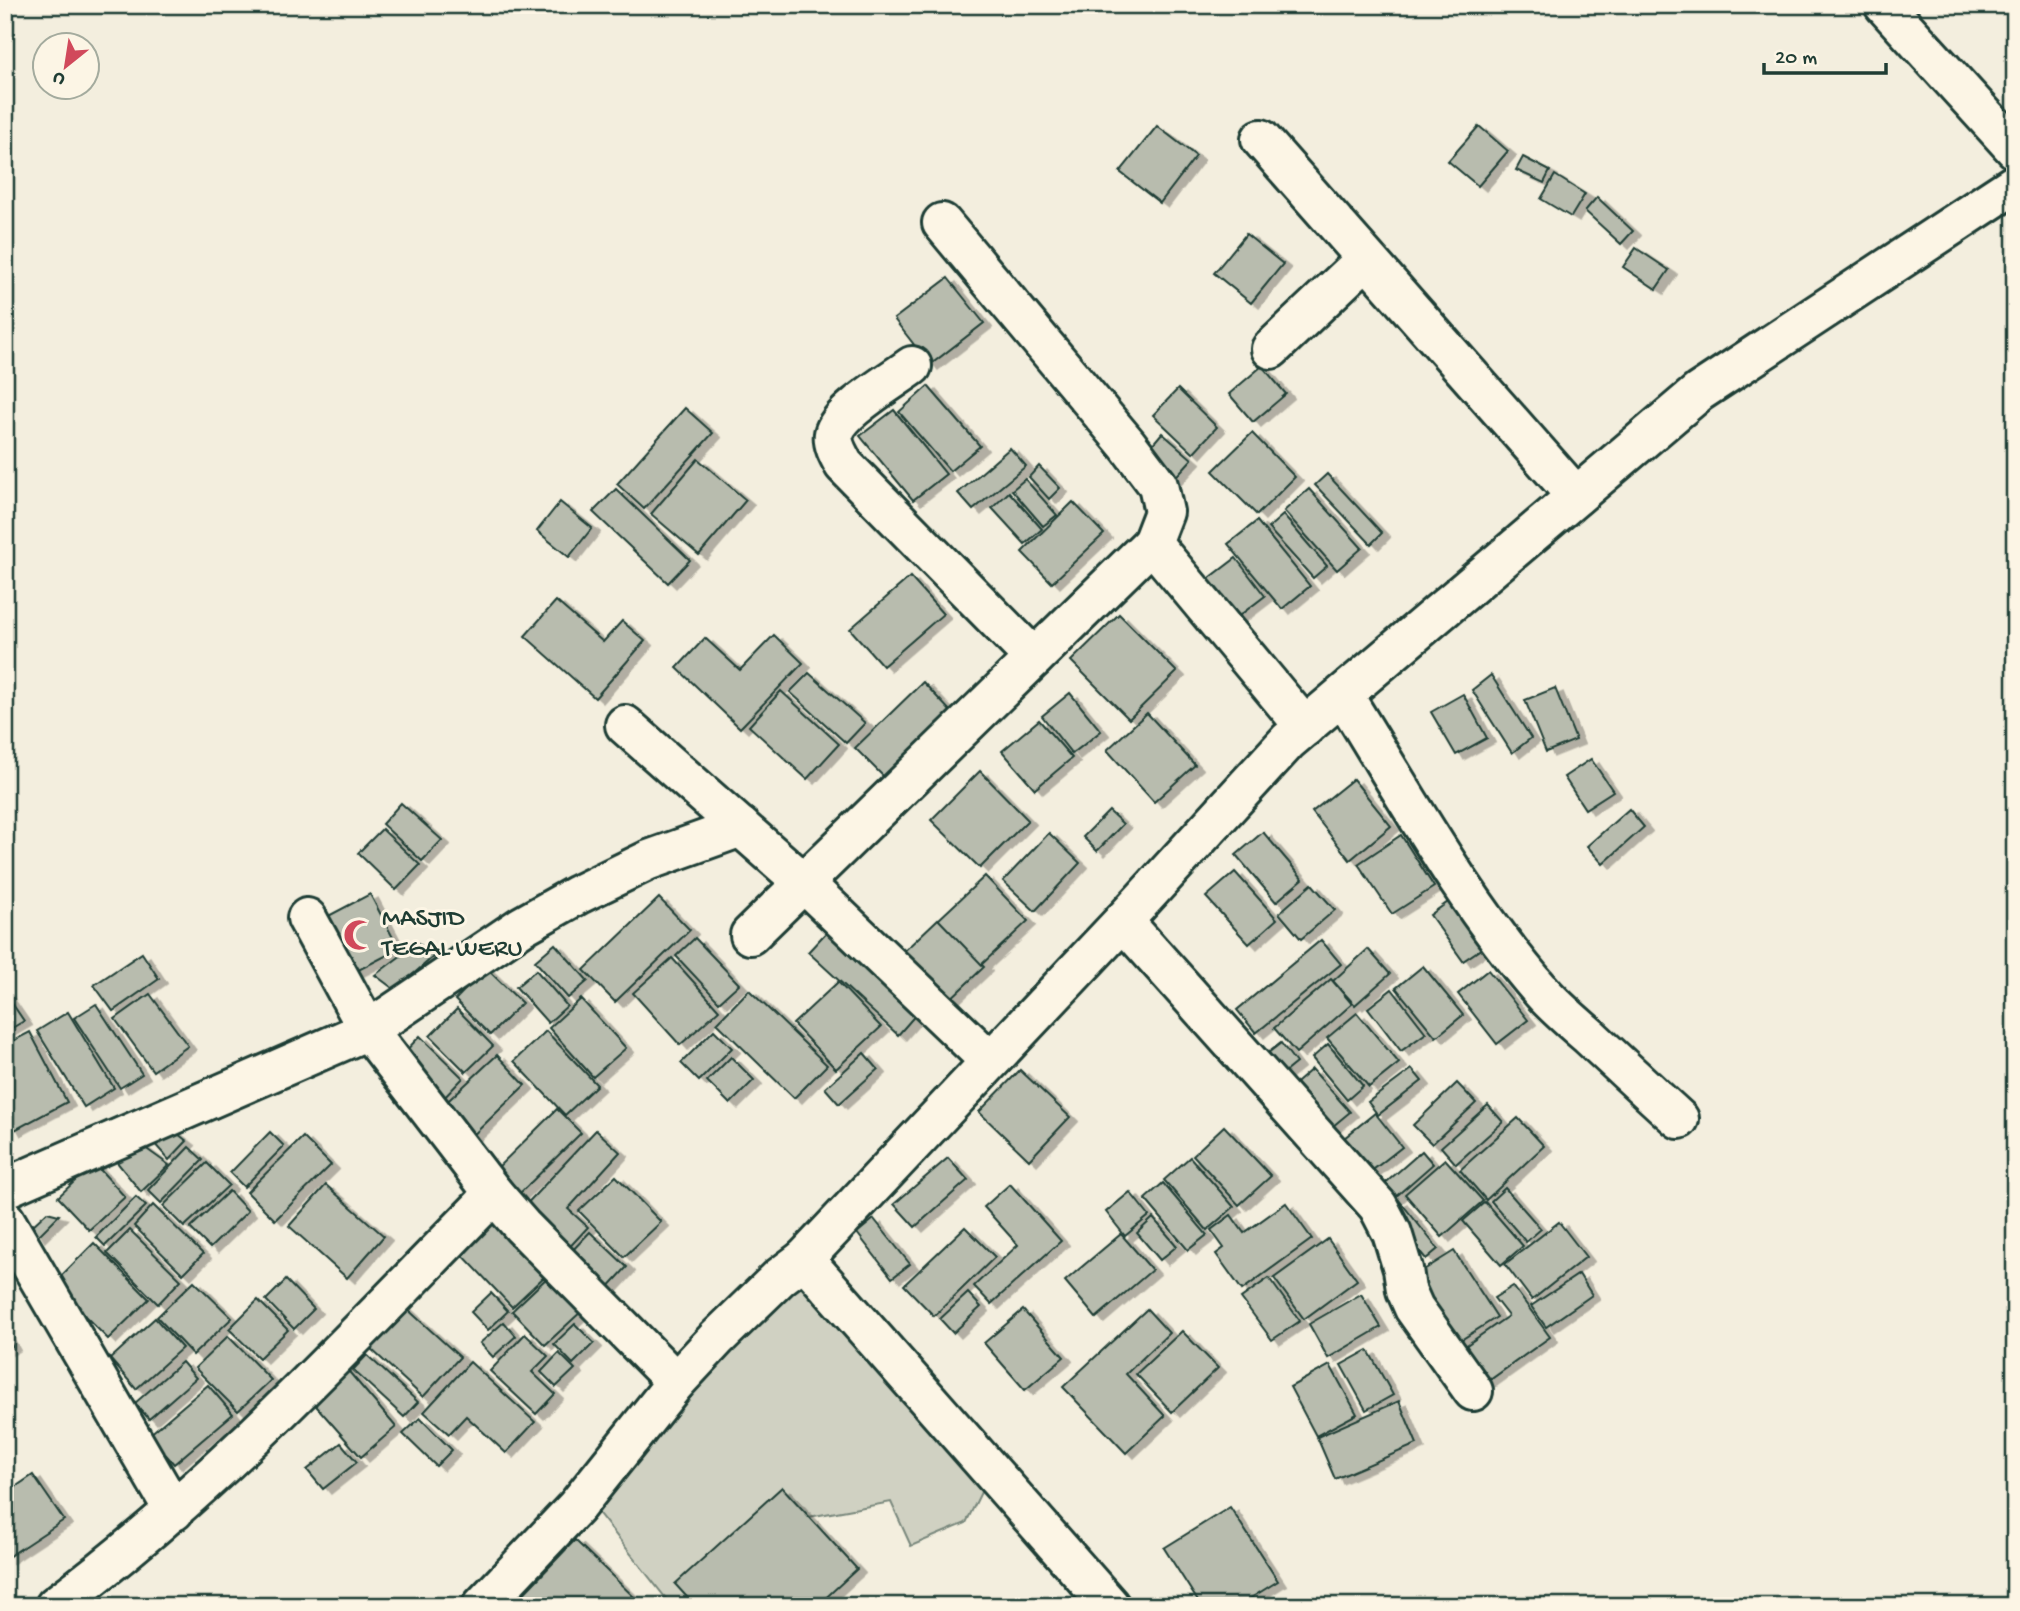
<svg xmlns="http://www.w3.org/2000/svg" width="2020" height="1611" viewBox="0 0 2020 1611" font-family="'Gochi Hand',sans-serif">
	<defs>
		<filter id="shadow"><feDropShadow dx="8" dy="4.5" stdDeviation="0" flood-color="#0004"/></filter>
	</defs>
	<rect width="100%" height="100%" fill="#f3eede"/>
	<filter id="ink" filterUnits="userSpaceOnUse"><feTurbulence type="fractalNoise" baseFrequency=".0143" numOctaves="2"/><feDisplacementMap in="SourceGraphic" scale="14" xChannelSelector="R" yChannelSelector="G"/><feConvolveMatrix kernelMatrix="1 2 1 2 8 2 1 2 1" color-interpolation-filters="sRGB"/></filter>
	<g filter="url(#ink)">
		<!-- green -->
		<polygon fill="#d0d1c2" stroke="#78877b" stroke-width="2" points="780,1277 816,1293 985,1484 966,1523 911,1546 891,1502 809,1517 677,1606 672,1606 585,1496"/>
		<!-- building -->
		<g fill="#b8bcae" stroke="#1f3d34" stroke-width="2" filter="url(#shadow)">
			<polygon points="1157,126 1196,156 1160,203 1120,172"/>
			<polygon points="1479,126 1508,151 1478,186 1448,161"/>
			<polygon points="1523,157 1550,171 1544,183 1516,170"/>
			<polygon points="1555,175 1585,194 1571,217 1541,199"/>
			<polygon points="1597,197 1633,231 1621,244 1585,211"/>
			<polygon points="1246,234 1283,264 1251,303 1214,273"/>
			<polygon points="1636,248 1669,270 1656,289 1623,267"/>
			<polygon points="948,278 984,323 930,365 894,319"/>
			<polygon points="1262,366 1286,394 1253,422 1229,394"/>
			<polygon points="928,386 980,446 950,471 899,412"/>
			<polygon points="1178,389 1217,427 1193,453 1153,415"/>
			<polygon points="685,408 713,433 644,509 617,484"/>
			<polygon points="894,410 946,474 913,500 860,436"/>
			<polygon points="1162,433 1192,459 1170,483 1141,458"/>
			<polygon points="1252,433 1295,477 1257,515 1213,471"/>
			<polygon points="1010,448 1026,466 973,510 958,493"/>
			<polygon points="698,459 746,500 699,555 651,514"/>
			<polygon points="1039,466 1060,488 1049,499 1029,477"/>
			<polygon points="1327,474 1382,533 1371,544 1315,485"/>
			<polygon points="1025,479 1057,515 1043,526 1012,490"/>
			<polygon points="616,489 690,560 668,583 593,512"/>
			<polygon points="1309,489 1362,548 1337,570 1284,511"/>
			<polygon points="1009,492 1042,529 1025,544 992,508"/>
			<polygon points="560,502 592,528 569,557 537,531"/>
			<polygon points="1073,502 1104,534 1052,583 1022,552"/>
			<polygon points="1283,515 1327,566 1313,578 1268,528"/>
			<polygon points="1257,521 1310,586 1282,609 1228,544"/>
			<polygon points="1236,558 1265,596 1227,625 1198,587"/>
			<polygon points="910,577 943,614 883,666 850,629"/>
			<polygon points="556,601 603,642 622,621 645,641 595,698 525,636"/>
			<polygon points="1119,614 1177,672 1129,719 1071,661"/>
			<polygon points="774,635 803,663 740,728 677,668 705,638 740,670"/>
			<polygon points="809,673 865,723 846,743 790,692"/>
			<polygon points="1491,675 1531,738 1512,753 1472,690"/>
			<polygon points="923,682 953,714 886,779 855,748"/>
			<polygon points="1555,688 1576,740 1546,752 1525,700"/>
			<polygon points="781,691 839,744 807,779 749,726"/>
			<polygon points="1070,693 1101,731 1072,754 1042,716"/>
			<polygon points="1463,694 1487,738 1456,755 1431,712"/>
			<polygon points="1147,713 1195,765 1154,802 1107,750"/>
			<polygon points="1039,720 1072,758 1035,789 1002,751"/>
			<polygon points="1591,759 1613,791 1585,809 1564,777"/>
			<polygon points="980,771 1028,820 980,868 931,820"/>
			<polygon points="1353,779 1391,826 1350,860 1312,812"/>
			<polygon points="401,803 442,840 422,861 382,824"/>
			<polygon points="1629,809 1644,827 1603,864 1587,846"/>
			<polygon points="1109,811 1123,824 1097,851 1083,837"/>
			<polygon points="382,829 420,865 396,890 358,853"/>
			<polygon points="1263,832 1303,879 1276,902 1236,855"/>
			<polygon points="1049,833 1080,863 1035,911 1003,881"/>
			<polygon points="1401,835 1434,887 1392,914 1358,864"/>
			<polygon points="1235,872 1277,919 1249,944 1206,897"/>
			<polygon points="985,876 1028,921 981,965 938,920"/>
			<polygon points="1312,884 1335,910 1301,939 1279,913"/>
			<polygon points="370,894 399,949 347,976 319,921"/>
			<polygon points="659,898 690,930 615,1002 584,970"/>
			<polygon points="1451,900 1485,946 1463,961 1430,915"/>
			<polygon points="938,919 984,967 946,1003 900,955"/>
			<polygon points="836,922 925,1004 898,1035 808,952"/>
			<polygon points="695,938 739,984 719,1002 676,956"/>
			<polygon points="1321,940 1341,964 1256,1033 1237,1010"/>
			<polygon points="418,943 434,956 395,990 375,975"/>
			<polygon points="555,944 588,981 568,998 535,961"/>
			<polygon points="1368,949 1390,974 1355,1005 1333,981"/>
			<polygon points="142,953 159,979 113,1011 94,985"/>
			<polygon points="672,958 719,1010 680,1045 633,993"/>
			<polygon points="1423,966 1463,1015 1436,1037 1396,988"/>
			<polygon points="486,968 522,1003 490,1035 455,1000"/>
			<polygon points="536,970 567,1006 548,1023 516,987"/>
			<polygon points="1488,970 1528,1020 1497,1044 1458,994"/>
			<polygon points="1331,979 1352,1004 1296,1053 1274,1028"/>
			<polygon points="838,982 881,1027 836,1069 793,1024"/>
			<polygon points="1392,989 1426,1033 1401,1051 1368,1008"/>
			<polygon points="749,990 827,1065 794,1098 717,1023"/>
			<polygon points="5,993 24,1021 5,1032"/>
			<polygon points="150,994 188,1046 153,1071 115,1019"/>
			<polygon points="581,999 626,1048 593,1077 549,1028"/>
			<polygon points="96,1004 142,1074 120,1088 74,1018"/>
			<polygon points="457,1009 493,1046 466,1072 430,1036"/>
			<polygon points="68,1012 114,1088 84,1107 37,1031"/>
			<polygon points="1357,1013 1399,1063 1369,1087 1327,1038"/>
			<polygon points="714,1030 732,1048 699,1081 681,1063"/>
			<polygon points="546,1031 597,1085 565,1115 514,1061"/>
			<polygon points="30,1032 67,1102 13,1131 5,1116 5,1045"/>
			<polygon points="420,1036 463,1078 441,1101 398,1059"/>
			<polygon points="1281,1043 1296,1063 1275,1080 1259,1060"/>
			<polygon points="1328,1044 1363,1086 1347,1100 1312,1058"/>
			<polygon points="864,1053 878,1069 839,1104 825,1088"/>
			<polygon points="497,1055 525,1085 465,1143 435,1113"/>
			<polygon points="731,1057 754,1080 730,1104 707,1081"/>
			<polygon points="1312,1069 1350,1112 1327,1131 1290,1088"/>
			<polygon points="1412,1069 1422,1081 1378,1115 1368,1102"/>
			<polygon points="1020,1070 1070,1117 1029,1160 979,1112"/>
			<polygon points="1457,1083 1476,1103 1432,1144 1413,1125"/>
			<polygon points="1488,1105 1503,1122 1456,1164 1441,1147"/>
			<polygon points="557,1109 581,1133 513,1200 489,1176"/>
			<polygon points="1375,1113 1402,1147 1360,1180 1333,1147"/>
			<polygon points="1518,1118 1544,1146 1486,1200 1460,1170"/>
			<polygon points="165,1124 187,1141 169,1160 152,1141"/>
			<polygon points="1224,1126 1271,1176 1239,1205 1193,1155"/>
			<polygon points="596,1130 620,1152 568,1209 588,1227 564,1253 520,1211"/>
			<polygon points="270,1132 284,1146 244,1187 230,1173"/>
			<polygon points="303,1137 331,1165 275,1220 247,1192"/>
			<polygon points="141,1145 169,1165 141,1192 116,1161"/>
			<polygon points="189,1147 203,1160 161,1203 148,1190"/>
			<polygon points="1422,1151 1433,1164 1385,1206 1374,1193"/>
			<polygon points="1190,1157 1234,1207 1207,1230 1164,1180"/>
			<polygon points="948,1158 968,1180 915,1227 894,1204"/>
			<polygon points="1445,1159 1483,1201 1442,1237 1405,1194"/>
			<polygon points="94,1163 125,1197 89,1230 58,1197"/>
			<polygon points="207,1163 229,1185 184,1227 163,1206"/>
			<polygon points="616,1176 661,1222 624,1257 579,1211"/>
			<polygon points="1163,1183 1207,1235 1188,1250 1145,1199"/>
			<polygon points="1010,1184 1061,1241 991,1304 974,1286 1018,1245 984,1207"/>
			<polygon points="326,1185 384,1236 347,1278 289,1226"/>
			<polygon points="1505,1188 1541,1229 1526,1242 1491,1201"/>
			<polygon points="229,1191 248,1211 210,1248 190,1228"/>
			<polygon points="1130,1192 1149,1216 1125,1236 1106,1212"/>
			<polygon points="136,1197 146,1206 105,1246 96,1237"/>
			<polygon points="1399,1200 1438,1249 1426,1259 1386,1210"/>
			<polygon points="1485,1202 1523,1246 1501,1265 1463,1221"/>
			<polygon points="1286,1203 1312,1239 1242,1290 1216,1254 1224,1248 1211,1230 1231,1215 1244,1233"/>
			<polygon points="153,1205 203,1254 183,1274 134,1226"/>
			<polygon points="47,1212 59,1215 37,1237 31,1227"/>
			<polygon points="490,1216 546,1275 512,1307 456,1248"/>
			<polygon points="1153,1218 1177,1246 1160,1260 1137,1233"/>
			<polygon points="874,1219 910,1264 892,1278 857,1233"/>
			<polygon points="1559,1222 1586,1257 1532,1300 1505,1264"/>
			<polygon points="965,1227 995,1257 934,1316 904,1285"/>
			<polygon points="130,1230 181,1280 158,1304 107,1253"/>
			<polygon points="590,1232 627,1267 605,1291 567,1256"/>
			<polygon points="1121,1234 1152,1270 1096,1318 1065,1281"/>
			<polygon points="1328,1239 1357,1280 1304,1319 1274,1278"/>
			<polygon points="94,1243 149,1299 108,1339 53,1284"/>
			<polygon points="1454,1251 1497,1317 1453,1345 1411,1278"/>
			<polygon points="1579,1274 1592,1295 1546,1327 1531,1306"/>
			<polygon points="550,1275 583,1310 545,1345 512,1311"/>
			<polygon points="1269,1278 1300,1321 1272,1340 1241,1298"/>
			<polygon points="286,1280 314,1309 294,1329 266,1300"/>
			<polygon points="194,1281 232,1318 193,1355 157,1317"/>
			<polygon points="1513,1286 1550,1337 1476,1390 1451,1356 1508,1316 1494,1298"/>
			<polygon points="491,1293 508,1311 488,1330 471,1312"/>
			<polygon points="968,1293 981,1307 953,1333 940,1319"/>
			<polygon points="1361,1294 1381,1327 1328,1358 1309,1324"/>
			<polygon points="394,1297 460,1357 423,1397 357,1336"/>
			<polygon points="258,1300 288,1330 259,1358 229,1329"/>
			<polygon points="1147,1309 1169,1333 1126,1374 1165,1416 1126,1453 1063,1387"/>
			<polygon points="1023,1310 1064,1357 1025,1390 984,1343"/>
			<polygon points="155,1318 182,1348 136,1389 110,1359"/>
			<polygon points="504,1322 516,1336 493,1357 480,1343"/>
			<polygon points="575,1324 594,1343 573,1364 554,1344"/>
			<polygon points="1182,1331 1218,1368 1172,1412 1136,1374"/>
			<polygon points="5,1333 12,1346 5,1350"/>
			<polygon points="525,1334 548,1356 532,1372 555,1394 536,1414 490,1371"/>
			<polygon points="228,1336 271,1380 238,1411 195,1368"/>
			<polygon points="1368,1350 1393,1395 1366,1410 1341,1365"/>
			<polygon points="559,1353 575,1369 556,1387 541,1372"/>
			<polygon points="367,1355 418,1402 404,1417 353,1370"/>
			<polygon points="339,1360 396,1427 361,1457 303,1391"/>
			<polygon points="182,1362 196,1378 149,1419 135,1403"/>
			<polygon points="470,1362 535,1422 506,1453 466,1416 449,1434 424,1412"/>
			<polygon points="1330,1365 1357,1414 1316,1436 1290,1387"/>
			<polygon points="208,1385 233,1414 174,1464 149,1435"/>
			<polygon points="1399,1401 1417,1444 1335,1479 1317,1437"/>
			<polygon points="420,1418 452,1450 436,1466 403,1434"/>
			<polygon points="341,1443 357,1462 323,1489 307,1470"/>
			<polygon points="33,1475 64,1520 5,1559 5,1494"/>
			<polygon points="782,1487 857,1569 817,1606 695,1606 675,1584"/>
			<polygon points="1230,1507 1278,1581 1238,1606 1201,1606 1164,1548"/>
			<polygon points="575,1540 636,1599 629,1606 512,1606"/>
		</g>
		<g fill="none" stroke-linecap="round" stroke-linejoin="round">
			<defs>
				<g id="minor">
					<polyline points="1884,5 2015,149"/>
					<polyline points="1261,139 1576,496"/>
					<polyline points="942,223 1127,444 1158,485 1164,512 1152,543 1305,727"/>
					<polyline points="1271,349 1366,259"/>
					<path d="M 912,366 C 892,381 839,411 834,434 C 832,444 839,456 844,465 L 1034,658"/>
					<path d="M 1343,695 C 1406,796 1463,901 1542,992 C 1556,1008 1573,1022 1589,1036 C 1619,1064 1649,1092 1679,1119"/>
					<polyline points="625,725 804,883 990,1061"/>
					<polyline points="307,918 368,1030 494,1194 522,1226 676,1382"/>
					<polyline points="1123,921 1378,1206 1392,1233 1403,1269 1406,1290 1414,1308 1473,1391"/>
					<polyline points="750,935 1152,543"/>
					<polyline points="5,1188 368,1030 522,926 577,895 649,860 741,827"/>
					<polyline points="5,1220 174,1511"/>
					<polyline points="804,1259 1123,921 1288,741 1699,392 2015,184"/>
					<path d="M 55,1606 C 217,1486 352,1338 494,1194"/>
					<polyline points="482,1606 576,1507 676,1382 717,1338 780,1277 804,1259 1110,1606"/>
				</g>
			</defs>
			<!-- minor casing -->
			<use href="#minor" stroke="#1f3d34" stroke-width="44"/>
			<!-- minor -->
			<use href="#minor" stroke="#fcf5e5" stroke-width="38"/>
		</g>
	</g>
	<!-- icons -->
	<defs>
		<symbol id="mosque-bare" viewBox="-9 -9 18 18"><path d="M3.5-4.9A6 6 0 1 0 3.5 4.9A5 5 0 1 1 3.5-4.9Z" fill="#d1495b" stroke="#fcf5e5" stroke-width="2.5" paint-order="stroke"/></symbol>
	</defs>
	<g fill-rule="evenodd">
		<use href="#mosque-bare" x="337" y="913" width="44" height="44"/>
	</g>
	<g text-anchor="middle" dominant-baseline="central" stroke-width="6" stroke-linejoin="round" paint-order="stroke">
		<!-- poi labels -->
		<g font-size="26" fill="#1f3d34" stroke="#fcf5e5" text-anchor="start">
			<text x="382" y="920">MASJID<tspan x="382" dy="30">TEGAL WERU</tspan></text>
		</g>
	</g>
	<!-- margin -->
	<rect width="2020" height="1611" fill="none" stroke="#fcf5e5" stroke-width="28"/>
	<rect x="14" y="14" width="1992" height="1583" fill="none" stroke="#1f3d34" stroke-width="2.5" filter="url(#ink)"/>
	<!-- north arrow -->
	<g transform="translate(66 66) rotate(210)"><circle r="33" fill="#fcf5e5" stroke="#a4ab9e" stroke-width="2"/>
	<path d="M0-5L12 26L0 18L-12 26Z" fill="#d1495b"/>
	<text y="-10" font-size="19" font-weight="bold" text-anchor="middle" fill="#1f3d34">U</text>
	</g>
	<!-- scale -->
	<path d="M1764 63v10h122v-10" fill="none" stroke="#1f3d34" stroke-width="3.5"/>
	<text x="1775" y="63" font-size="21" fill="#1f3d34" stroke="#fcf5e5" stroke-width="5" paint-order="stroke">20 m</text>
</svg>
